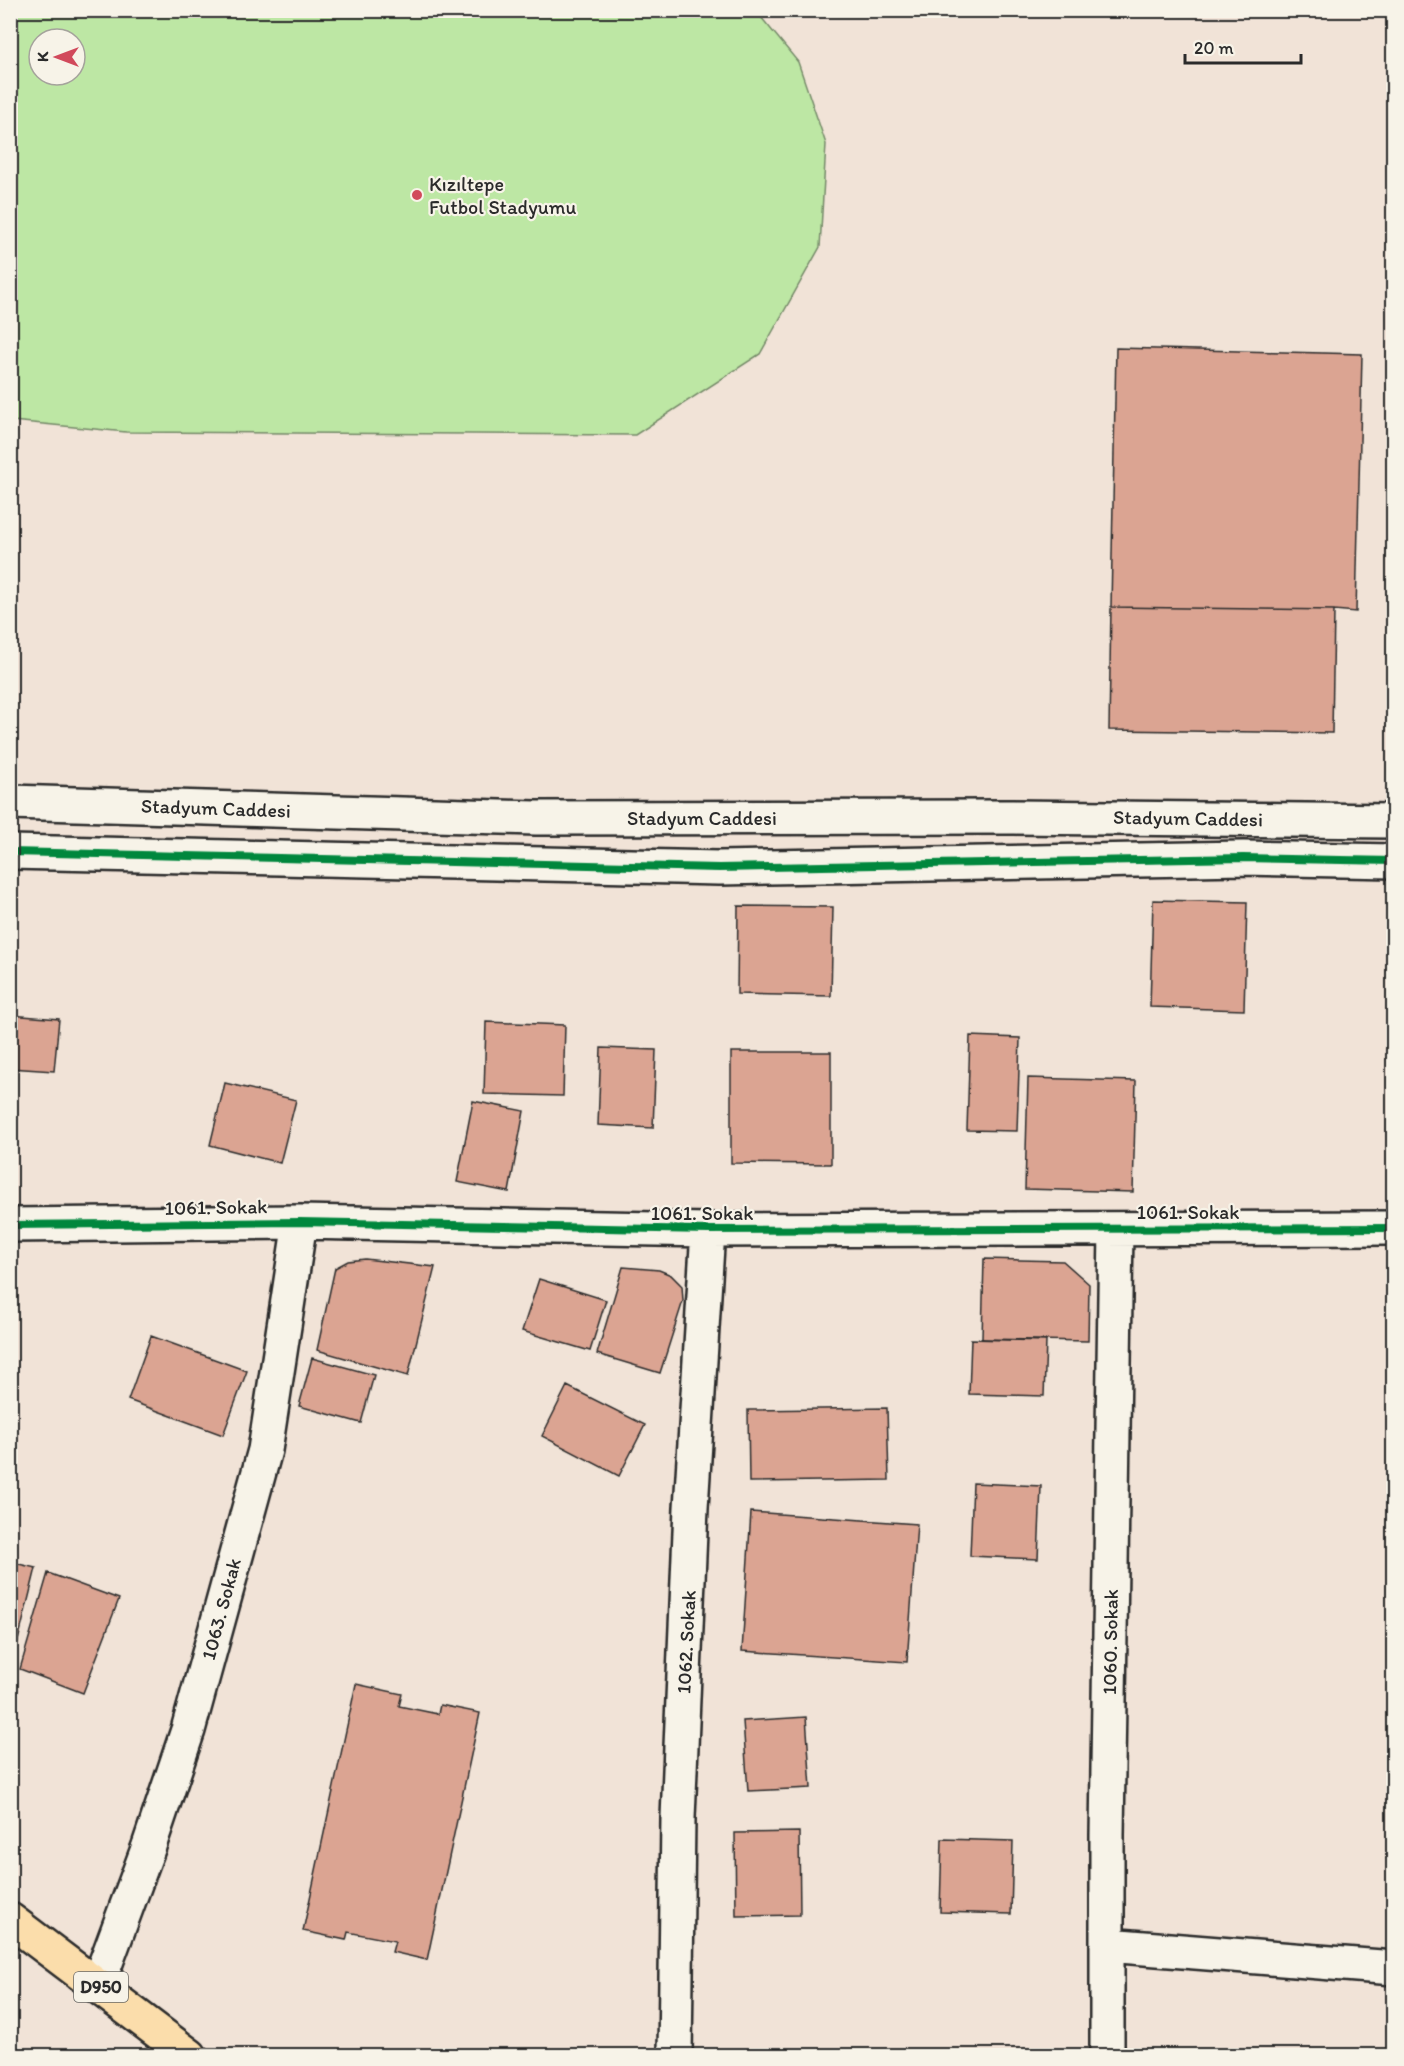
<svg xmlns="http://www.w3.org/2000/svg" width="1404" height="2066" font-family="Itim,sans-serif">
<rect width="100%" height="100%" fill="#f1e3d7"/>
<filter id="ink" filterUnits="userSpaceOnUse"><feTurbulence type="fractalNoise" baseFrequency=".0167" numOctaves="2"/><feDisplacementMap in="SourceGraphic" scale="12" xChannelSelector="R" yChannelSelector="G"/><feConvolveMatrix kernelMatrix="1 2 1 2 8 2 1 2 1" color-interpolation-filters="sRGB"/></filter>
<g filter="url(#ink)">
<path fill="#bde7a4" stroke="#748968" stroke-width="1.5" fill-rule="evenodd" d="M11 10 756 11 798 62 826 144 820 247 760 354 635 435 126 432 12 421 10 420ZM39 39H75V75H39Z"/>
<path fill="#dba492" stroke="#2b2b2b" stroke-width="1.5" d="M1116 348 1362 354 1356 612 1334 610 1111 607Z
M1111 607 1334 610 1332 733 1109 730Z
M1153 900 1247 902 1244 1010 1150 1007Z
M738 906 833 907 831 996 737 994Z
M10 1015 59 1019 54 1071 10 1068Z
M486 1022 565 1025 563 1096 484 1094Z
M970 1036 1020 1038 1017 1131 967 1130Z
M601 1048 656 1050 653 1128 598 1125Z
M731 1052H831V1164L731 1163Z
M1028 1078 1136 1081 1133 1192 1025 1189Z
M225 1083 296 1100 280 1163 210 1145Z
M473 1101 524 1111 509 1192 457 1182Z
M365 1259 435 1267 408 1376 317 1350 335 1268 348 1261Z
M984 1259 1063 1261 1089 1284 1088 1341 982 1339Z
M623 1267 659 1270 671 1275 682 1286 683 1301 660 1373 597 1354Z
M539 1279 606 1300 590 1351 522 1331Z
M151 1336 247 1371 223 1435 128 1400Z
M971 1339 1046 1341 1044 1396 969 1394Z
M312 1358 374 1375 361 1423 299 1406Z
M567 1386 645 1425 619 1476 542 1436Z
M887 1408 889 1480 749 1482 748 1410Z
M973 1483 1041 1486 1038 1559 970 1556Z
M751 1512 917 1524 907 1662 742 1651Z
M10 1562 36 1568 16 1649 10 1648Z
M48 1573 119 1599 83 1693 20 1669Z
M356 1684 402 1694 399 1706 438 1714 440 1705 480 1713 427 1960 392 1952 395 1941 348 1932 346 1940 303 1931Z
M806 1717 811 1788 748 1791 743 1721Z
M799 1832 800 1915 736 1916 735 1833Z
M942 1839 1013 1841 1011 1914 940 1912Z"/>
<g fill="none" stroke-linecap="round" stroke-linejoin="round">
<g stroke="#2b2b2b" stroke-width="38">
<path id="minor" d="M10 802 536 818 1013 817 1394 821
M10 852 719 868 1243 858 1394 861
M10 1225 300 1222 708 1230 1394 1228
M1107 1945 1394 1968
M98 1984 149 1846 188 1730 265 1450 300 1222
M675 2056 678 1818 691 1508 708 1230
M1107 2056V1835L1116 1229"/>
</g>
<g stroke="#2b2b2b" stroke-width="38">
<path id="highway" d="M10 1920 190 2056"/>
</g>
<use href="#minor" stroke="#f7f3e8" stroke-width="33"/>
<use href="#highway" stroke="#fbddab" stroke-width="33"/>
<g stroke="#f7f3e8" stroke-width="11">
<path id="cycleway" d="M10 852 719 868 1243 858 1394 861
M10 1225 300 1222 708 1230 1394 1228"/>
</g>
<use href="#cycleway" stroke="#00873e" stroke-width="8"/>
</g>
</g>
<circle fill="#d1495b" stroke="#f7f3e8" stroke-width="2" cx="417" cy="195" r="6"/>
<g text-anchor="middle" dominant-baseline="central" stroke-width="4.5" stroke-linejoin="round" paint-order="stroke">
<rect fill="#f7f3e8" stroke="#686764" stroke-width="1.5" x="74" y="1972" width="54" height="30" rx="4.5"/>
<g font-size="18" font-weight="bold" fill="#2b2b2b">
<text x="101" y="1987">D950</text>
</g>
<g font-size="20" fill="#2b2b2b" stroke="#f7f3e8" text-anchor="start">
<text x="429" y="184">Kızıltepe<tspan x="429" dy="23">Futbol Stadyumu</tspan></text>
</g>
<g font-size="20" fill="#2b2b2b" stroke="#f7f3e8">
<text transform="translate(216 808) rotate(2)">Stadyum Caddesi</text>
<text x="702" y="818">Stadyum Caddesi</text>
<text transform="translate(1188 818) rotate(1)">Stadyum Caddesi</text>
<text transform="translate(216 1207) rotate(-1)">1061. Sokak</text>
<text x="1188" y="1212">1061. Sokak</text>
<text x="702" y="1213">1061. Sokak</text>
<text transform="translate(221 1609) rotate(-75)">1063. Sokak</text>
<text transform="translate(686 1642) rotate(-87)">1062. Sokak</text>
<text transform="translate(1110 1642) rotate(-89)">1060. Sokak</text>
</g>
</g>
<rect width="1404" height="2066" fill="none" stroke="#f7f3e8" stroke-width="36"/>
<rect x="18" y="18" width="1368" height="2030" fill="none" stroke="#2b2b2b" stroke-width="2" filter="url(#ink)"/>
<g transform="translate(57 57) rotate(270)"><circle r="28" fill="#f7f3e8" stroke="#a5a39c" stroke-width="1.5"/>
<path d="M0-4.5L10 22L0 15L-10 22Z" fill="#d1495b"/>
<text y="-9" font-size="16" font-weight="bold" text-anchor="middle" fill="#2b2b2b">K</text>
</g>
<path d="M1185 54v9h116v-9" fill="none" stroke="#2b2b2b" stroke-width="3"/>
<text x="1194" y="54" font-size="18" fill="#2b2b2b" stroke="#f7f3e8" stroke-width="4.5" paint-order="stroke">20 m</text>
</svg>
